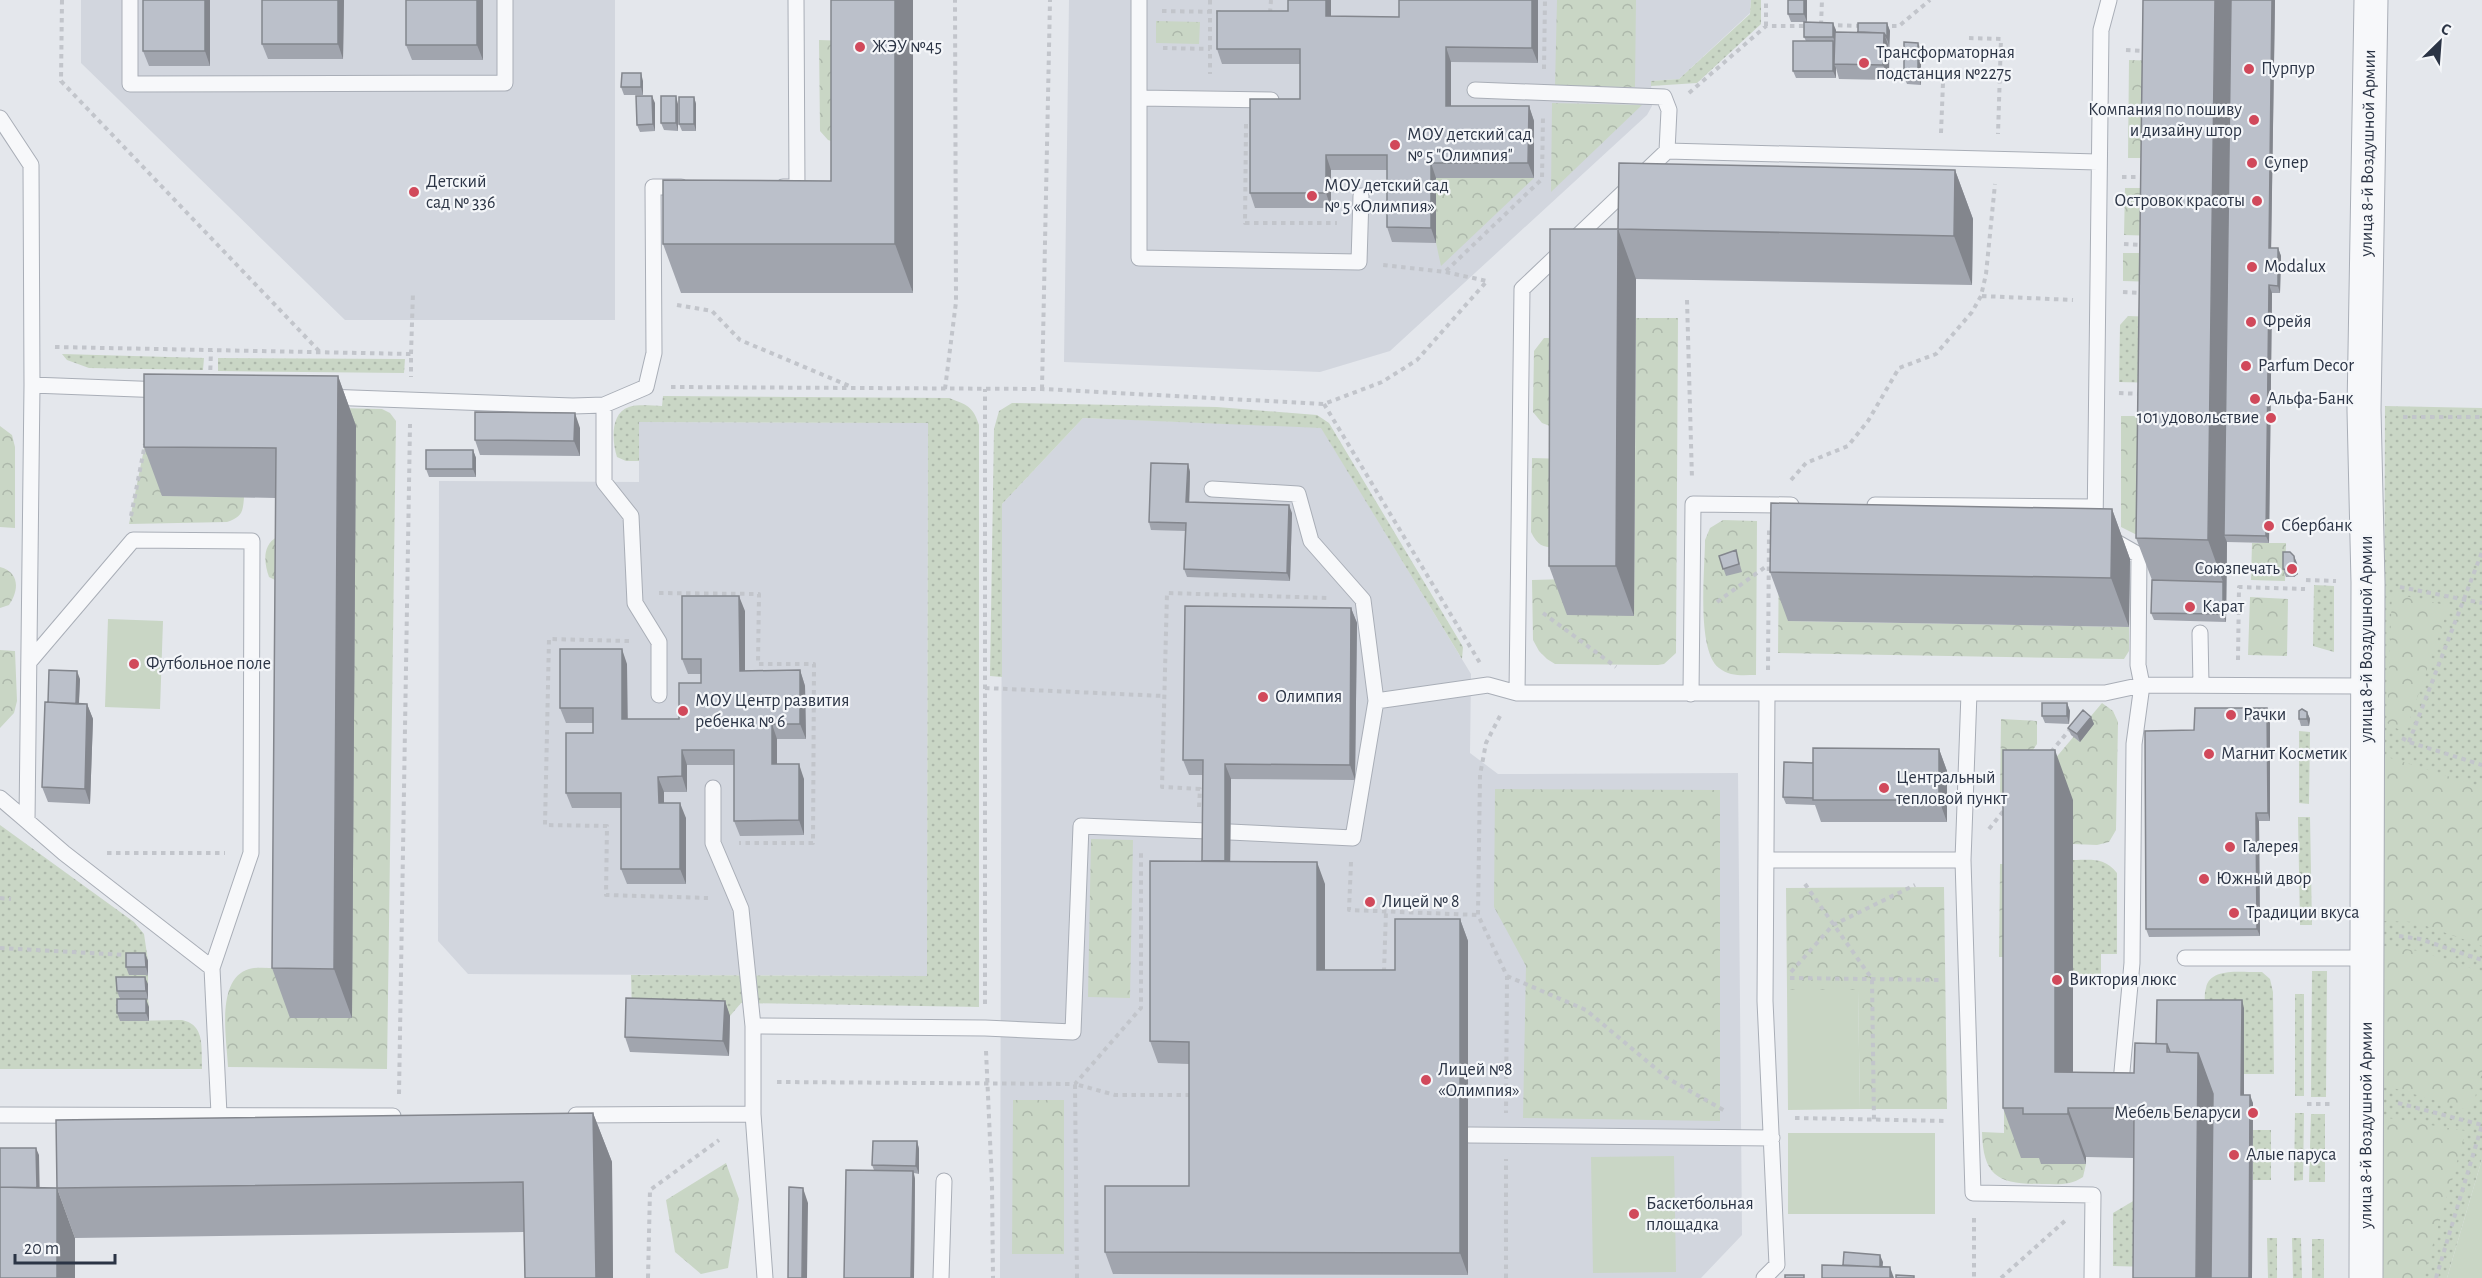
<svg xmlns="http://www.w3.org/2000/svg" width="2482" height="1278" font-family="'Alegreya Sans',sans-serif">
<defs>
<pattern id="green-dots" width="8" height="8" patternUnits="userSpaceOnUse" patternTransform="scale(1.5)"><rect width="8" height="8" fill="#c9d6c5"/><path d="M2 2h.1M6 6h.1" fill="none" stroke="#adb8ab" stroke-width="1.8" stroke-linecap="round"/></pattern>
<pattern id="forest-crowns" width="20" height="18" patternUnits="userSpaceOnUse" patternTransform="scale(1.5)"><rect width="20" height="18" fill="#c9d6c5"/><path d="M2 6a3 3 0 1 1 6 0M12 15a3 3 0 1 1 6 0" fill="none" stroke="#adb8ab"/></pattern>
</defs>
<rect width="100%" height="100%" fill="#e4e7ec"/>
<path fill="#d2d6de" d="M81 0H615V320H345L81 63Z
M1069 0H1751L1750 13 1679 79 1651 81 1652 106 1647 115 1390 351 1320 372 1064 362Z
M1083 418 1321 427 1471 674 1470 753 1498 774 1738 773 1742 1235 1701 1278H1000L1002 504Z
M639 422 928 423 927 976 468 974 438 941 439 481 639 482Z"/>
<path fill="url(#green-dots)" d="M1751 0H1761V24L1697 83 1651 86V81L1679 79 1750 14Z
M2128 316 2158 317 2157 383 2119 382 2120 325Z
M62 354 204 358 203 370 89 368 67 360Z
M218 358 405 359 404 373 218 371Z
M663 396 949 398C967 405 973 406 979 425V1007L741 1003 730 1016 632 1013 631 975 927 976 928 423 639 422V461H626L617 457C612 442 610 413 629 407 639 404 652 406 662 406Z
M1012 403 1217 407 1317 415 1329 423 1463 647 1462 659 1321 428 1083 418 1002 504V677L990 676 994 429 999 411Z
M2385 406 2482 408V1159L2447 1278H2382Z
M2314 585 2334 586V652L2313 646Z
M2299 731 2310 732 2309 804 2299 803Z
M2298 817H2310L2312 925H2300Z
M0 825 134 922 144 934 148 961H129V974L148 975V984H119V998L148 999 149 1007H120V1021L182 1020C206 1025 201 1049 202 1069H0Z
M2073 860C2092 860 2104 857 2117 873V954H2101V976H2073Z
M2312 971H2327L2326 1097H2311Z
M2262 972 2270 979 2273 992 2274 1074H2244V1008H2205C2205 1002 2204 994 2206 988 2210 966 2245 973 2262 972Z
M2295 994H2304V1096H2295Z
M2295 1113H2304L2303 1180 2294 1181Z
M2311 1114H2325V1182H2309Z
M2253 1130H2271V1180H2253Z
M2140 1197 2151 1267 2113 1266V1213Z
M2267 1238H2277V1278H2268Z
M2292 1238H2301L2302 1278H2293Z
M2312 1239H2324V1278H2312Z"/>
<path fill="url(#forest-crowns)" d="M1557 0H1636L1635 87 1555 86Z
M1156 21 1200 22 1199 44 1156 43Z
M819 40 849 41 834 142 828 140 820 131Z
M2129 60 2161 61 2160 158H2128Z
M1552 103 1642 105 1551 192Z
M1436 178H1534L1441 266 1436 243Z
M2125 188H2159V236L2124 235Z
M2123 253H2159L2158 282 2123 281Z
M1636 318H1678L1676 653 1664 664 1658 665 1555 664 1547 659 1539 651 1533 640 1532 580 1567 579 1634 615Z
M1544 338H1568L1550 426 1542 423 1533 412 1534 351Z
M293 407 382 409 390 413 396 421 387 1069 228 1067C227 1041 215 979 249 969 260 966 278 969 291 969L290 1018H352Z
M2121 416H2156L2155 535 2135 534 2121 527Z
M149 424 162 496 244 497C243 512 242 517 227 522L129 524Z
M0 426 12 435 15 447V528L0 527Z
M1532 458 1568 459 1567 547C1549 547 1540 551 1531 532Z
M1723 520 1757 521 1756 675C1743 675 1730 677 1719 668 1696 650 1705 570 1705 540L1710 528Z
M277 537V581L269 577C264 563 262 545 277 537Z
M2252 543H2286L2285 581 2251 580Z
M1779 552 1788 621 2129 627V651L2124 659 1778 653Z
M0 567C20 572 19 591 9 605L0 608Z
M2392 593 2449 606 2405 733 2387 723Z
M2250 597 2288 599 2287 656 2248 655Z
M0 650 15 651 17 701 14 713 0 728Z
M2102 703 2113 711 2118 722 2116 830 2109 842 2097 845 2073 844 2072 800 2021 799Z
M2001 719 2037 721V744L2000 798Z
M2384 756 2482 787V946L2415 922 2384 921Z
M1495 789 1720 790V1121L1523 1118 1526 966 1494 907Z
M1091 839 1133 840 1130 998 1088 997Z
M2000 864H2021V957H1999Z
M1944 887 1947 1109H1860L1858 990H1787L1786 888Z
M2384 946 2419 951 2482 972V1073L2471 1111 2383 1085Z
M2004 1095H2021L2042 1164H2086L2083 1177C2070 1186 2057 1184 2042 1184 2000 1184 1983 1178 1982 1132L2004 1133Z
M1013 1100H1064V1254H1012Z
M2382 1117 2466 1131 2423 1278H2382Z
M726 1163 739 1199 728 1268 701 1274 675 1252 666 1200Z"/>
<path fill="#c9d6c5" d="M108 619 163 621 160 709 105 707Z
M1787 990H1858L1860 1109 1788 1110Z
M1788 1133H1935V1214H1788Z
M1674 1156 1676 1272 1593 1273 1591 1157Z
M2482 1159V1278H2447Z"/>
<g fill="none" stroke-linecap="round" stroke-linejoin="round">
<g stroke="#a9aeb7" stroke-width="17">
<path id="service" d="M130 0V84L505 83V0
M1139 0V258L1359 262 1361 196
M2109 0 2101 30 2095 530 2139 555 2138 665 2142 685 2134 744 2132 963 2120 1093
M1475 90 1664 97 1669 110 1667 151 1522 289 1517 693
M1139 98 1271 100
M0 118 31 165 32 385
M1667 151 2098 162
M783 187H797L796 0
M326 397 573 406 604 405 646 387 654 353 653 187H681
M604 405V482L631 516 635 603 659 642V695
M1212 489 1298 494 1311 541 1363 600 1376 701
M1875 505 2094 507
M2200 633 2201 685
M30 661 133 540 252 541 251 853 212 968
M1691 694 1693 504 1791 505
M713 788V843L741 909 753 1026
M0 798 27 821 32 385 164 390
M27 821 64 853 212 968 219 1114
M1230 832 1353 838 1376 701 1488 685 1517 693H2105L2142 685 2368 686
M1766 860H1963L1969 693
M1963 860 1973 1193 2093 1195 2092 1278
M2185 958H2367
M753 1114V1026L985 1028 1073 1032 1081 826 1208 831
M0 1115 393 1116
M576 1115 753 1114 765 1278
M1469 1135 1772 1138
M941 1278 944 1181
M1764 1278 1777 1265 1765 1001 1767 694"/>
</g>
<g stroke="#a9aeb7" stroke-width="35">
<g id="tertiary">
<path id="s1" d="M2366 1278 2368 582 2364 410 2371 0"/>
</g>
</g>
<path stroke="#c2c5cb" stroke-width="4" stroke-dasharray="4.5 4.5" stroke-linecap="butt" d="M62 0 61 81 320 352
M1210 0V74
M1162 11 1221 12
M1270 13 1271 0
M1821 25 1822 0
M1829 25 1861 26
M1766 26V0
M1883 26H1899L1930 0
M1969 38 2001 39 1998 134
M1163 48 1210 49
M2126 50 2146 51
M1544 69 1545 0
M1689 93 1766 26H1807
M1246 124 1245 223H1337
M1941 133 1943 83
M2122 177H2145
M2124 244 2143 245
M1446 271 1542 179 1543 116
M2123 292 2142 293
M1982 296 2073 300
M1687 300 1692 479
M677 305 712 311 740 340 852 387
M55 347 411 354V377
M411 354 413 292
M210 379 211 351
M671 387 1042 389 1324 404 1382 382 1417 360 1487 281 1445 272 1383 265
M945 389 956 302 955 0
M1042 389 1050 0
M2119 393 2142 394
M1324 404 1480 663
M2403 417H2482
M1791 480 1806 463 1848 446 1868 421 1899 368 1936 354 1972 312 1981 296 1986 274 1995 184
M131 516 145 444
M2306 580 2336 581
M2400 587 2482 603
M659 593 759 594 758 664H814L813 843H739
M1717 602 1768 565
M1543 613 1616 667
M629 641 549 639 545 825 607 826 606 895 708 898
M2238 660 2239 587 2305 589
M1768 670 1769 530
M985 688 1164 696
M1500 716 1486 743 1480 775 1478 915 1507 976 1506 1113
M2402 738 2409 742 2482 765
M2409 742 2482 552
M2051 752 2071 728
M1199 807 1200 789 1162 787 1167 593 1329 598
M1989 829 2005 809
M107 853H225
M1351 862 1349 910 1478 915
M1805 884 1872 979 1874 1120
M0 898 11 899
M2399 936 2420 939 2482 960
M0 948 128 955
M1384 972 1386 911
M1791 972 1833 925 1915 885
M1507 976 1586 1010 1667 1078 1727 1112
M1790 978 1942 980
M985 1004V389
M986 1051 992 1184 993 1278
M777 1082 1075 1084 1141 1008V853
M399 1094 410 424
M2398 1103 2482 1125
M2307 1104H2334
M1795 1118 1947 1121
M1974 1218V1278
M648 1278 650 1190 719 1140
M1077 1278 1075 1084 1115 1095H1194
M1506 1278V1159
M2001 1278 2066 1220
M2436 1278 2482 1125"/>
<use href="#service" stroke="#f7f8fa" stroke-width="15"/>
<use href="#tertiary" stroke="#f7f8fa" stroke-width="33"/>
</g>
<path fill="#a1a5ae" d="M210 0V66H149L143 51Z
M344 0 343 59H268L262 44Z
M483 0V60H412L406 45Z
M831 0 913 293H681L663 244 831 181Z
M1399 0H1538V63L1451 62V106H1529L1534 121V178H1436V243L1392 242 1387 227V170H1331V208H1255L1250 193 1300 99V64H1222L1217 49 1331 16 1399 17Z
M1807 0V22H1791L1788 14Z
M2143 0H2275L2271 248H2278L2281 256 2280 293H2272L2269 543 2227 542 2226 622 2154 620 2151 613 2152 580 2136 538Z
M1887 23 1890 31 1889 80 1839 79 1836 68V78H1796L1793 71 1806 41 1804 37 1836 30V32H1858Z
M1921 50V85L1907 84 1904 77Z
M643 81V95H624L621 87Z
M694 97 696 104V131H682L679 124Z
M655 103V131L640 132 637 125Z
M678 104V131L664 130 661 123Z
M1955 170 1973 219 1972 285 1636 279 1634 616 1567 615 1549 566 1618 229Z
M338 376 356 426 352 1018H290L272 968 276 498 162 496 144 447Z
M580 428V456L480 455 475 440Z
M473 450 476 458V477H429L426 469Z
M1188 464 1190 472 1189 502 1292 513 1290 581 1187 577 1184 569 1185 531 1151 530 1149 522Z
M2112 509 2130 559 2129 627 1788 621 1770 572Z
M1719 556 1738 558 1742 572 1726 576Z
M2297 563 2298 574 2294 577H2286L2283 569Z
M1351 608 1357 623 1355 780 1231 779 1230 861 1325 884V970H1395L1460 919 1468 941V1275L1113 1274 1105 1252 1189 1186V1064L1158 1063 1150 1041 1202 861 1203 775H1189L1183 760Z
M745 611V671L800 670 805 686 806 739H777V764L804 779V835L740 836 734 821V765H687V792H664V803L686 818V884H627L621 869V808H572L566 793 593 733V723H566L560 708 627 664V719H679L701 683V674H688L682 659Z
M80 679 79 704H87L93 719 90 804 48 802 42 787 48 702Z
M2067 703 2070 711 2069 724 2045 723 2042 716Z
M2267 708 2270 715V821H2259L2260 936 2149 937 2146 929Z
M2307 712 2310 719 2309 726H2301L2299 719Z
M2091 717 2094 724 2080 742 2071 735 2068 728Z
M1939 749 1947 771V822H1821L1815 805 1786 804 1783 797 1813 763Z
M2073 800V1072L2134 1073 2156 1044 2244 1008V1095L2253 1103 2252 1278H2133L2134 1158 2086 1157V1164H2041L2039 1158H2021L2003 1108Z
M145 953 148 961V975H129L126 967Z
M148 984V999H120L117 991Z
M725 1001 730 1016 729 1056 630 1052 625 1037Z
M149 1007V1021H120L117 1013Z
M593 1113 612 1162 613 1278H525L524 1232 75 1238 57 1188Z
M917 1141 919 1149V1174L914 1173 915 1179 914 1278H844L874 1170 872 1165Z"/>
<path fill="#83868d" d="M205 0H210V66L205 51Z
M338 0H344L343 59 338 44Z
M477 0H483V60L477 45Z
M895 0H913V293L895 244Z
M1326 0H1331V31L1326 16Z
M1532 0H1538V63L1532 48Z
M1804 0H1807V22L1804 14Z
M2215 0H2234L2224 535 2227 542 2226 622 2223 614V582L2208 540Z
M2272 0H2275L2271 256 2269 248Z
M1833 23 1836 30V45L1833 37Z
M1887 23 1890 31 1889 46 1887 38Z
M1884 33 1889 48V80L1883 65Z
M1833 41 1835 49 1834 64 1836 68V78L1833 71Z
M1918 43 1921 50V85L1918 77Z
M1446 47 1451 62V121L1446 106Z
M641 73 643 81V95L641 87Z
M652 96 655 103V131L653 124Z
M676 96 678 104V131L676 123Z
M694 97 696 104V131L694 124Z
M1529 106 1534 121V178L1528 163Z
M1326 155 1331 170V208L1326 193Z
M1431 163 1436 178V243L1431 228Z
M1955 170 1973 219 1972 285 1954 236Z
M1618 229 1636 279 1634 616 1616 566Z
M2278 248 2281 256 2280 293 2278 286Z
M2269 285 2272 293 2269 543 2266 536Z
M338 376 356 426 352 1018 334 969Z
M575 413 580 428V456L574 441Z
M473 450 476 458V477L473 469Z
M1188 464 1190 472 1189 509 1186 502Z
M1289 505 1292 513 1290 581 1287 573Z
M2112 509 2130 559 2129 627 2111 578Z
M2294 556 2297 563 2298 574 2294 577 2291 570Z
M739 596 745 611V686L740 671Z
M1351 608 1357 623 1355 780 1350 765Z
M622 649 627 664 628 734 622 719Z
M800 670 805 686 806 739 800 724Z
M77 671 80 679 78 719 76 711Z
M2067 703 2070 711 2069 724 2067 716Z
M87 704 93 719 90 804 85 789Z
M2267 708 2270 715V821L2268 813Z
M2307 712 2310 719 2309 726 2307 719Z
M2091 717 2094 724 2080 742 2077 734Z
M772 724 777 739V779L772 764Z
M1939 749 1947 771V822L1939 800Z
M682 750 687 765V792L682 776Z
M2055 750 2073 800V1108H2068L2086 1157V1164L2068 1114 2055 1072Z
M799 764 804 779V835L799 820Z
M1225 764 1231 779 1230 884 1225 869Z
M658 777 664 792V818L659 803Z
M680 803 686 818V884L680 869Z
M2256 813 2259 821 2260 936 2257 929Z
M1317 862 1325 884V992L1317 970Z
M1460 919 1468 941V1275L1460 1253Z
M145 953 148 961V975L146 967Z
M145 977 148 984V999L146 991Z
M146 999 149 1007V1021L146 1013Z
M2242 1000 2244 1008V1103L2241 1095Z
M725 1001 730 1016 729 1056 723 1041Z
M2198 1053 2216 1102 2214 1278H2196Z
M2250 1095 2253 1103 2252 1278H2249Z
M593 1113 612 1162 613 1278H596Z
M917 1141 919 1149V1174L916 1166Z
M36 1148 39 1155 40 1206 37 1198Z
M913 1171 915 1179 914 1278H911Z
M57 1188 75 1238V1278H57Z
M803 1188 808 1203 807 1278H802Z
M1880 1255 1883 1262 1882 1276 1880 1268Z
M1890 1267 1894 1278H1890Z"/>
<path fill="#bbc0ca" stroke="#83868d" stroke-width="1.5" d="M143 0H205V51H143Z
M262 0H338V44H262Z
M406 0H477V45H406Z
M831 0H895V244H663V180L831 181Z
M1288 0H1326V16L1399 17V0H1532V48L1446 47V106H1529L1528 163H1431V228L1387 227V155H1326V193H1250V99H1300V49H1217V11H1288Z
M1788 0H1804V14H1788Z
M2143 0H2215L2208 540 2136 538Z
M2231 0H2272L2269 248H2278V286L2269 285 2266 536 2224 535Z
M1804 22 1833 23V37H1804Z
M1858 23H1887V38L1884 33 1858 32Z
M1835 32 1884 33 1883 65 1834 64Z
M1793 41H1833V71H1793Z
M1904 42 1918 43V77H1904Z
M622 73H641V87H621Z
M636 96H652L653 124 637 125Z
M661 96H676V123H661Z
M679 97H694V124H679Z
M1619 163 1955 170 1954 236 1618 229Z
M1550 229H1618L1616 566H1549Z
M144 374 338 376 334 969 272 968 276 448 144 447Z
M475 412 575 413 574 441 475 440Z
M426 450H473V469H426Z
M1151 463 1188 464 1186 502 1289 505 1287 573 1184 569 1186 523 1149 522Z
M1771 503 2112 509 2111 578 1770 572Z
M1736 550 1739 564 1723 569 1719 556Z
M2283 552H2290L2294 556 2295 566 2291 570 2283 569Z
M2152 580 2223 582V614L2151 613Z
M682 596H739L740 671 800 670V724H772V764H799V820L734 821V750H682V776L658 777 659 803H680V869H621V793H566V733H593V708H560V649H622V719H679V683H701V659H682Z
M1185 606 1351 608 1350 765 1225 764V861H1202L1203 760H1183Z
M49 670 77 671 76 704 48 702Z
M45 702 87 704 85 789 42 787Z
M2042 703H2067V716H2042Z
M2195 708H2267L2268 813H2256L2257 929H2146L2145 731 2194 730Z
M2302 709 2307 712V719H2299V711Z
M2083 710 2091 717 2077 734 2068 728Z
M1813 748 1939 749V800H1813Z
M2003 750H2055V1072L2134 1073 2135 1043 2167 1044V1052L2198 1053 2196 1278H2133L2134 1108H2068V1114H2023V1108H2003Z
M1784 762 1813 763V798L1783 797Z
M1150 861 1317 862V970H1395V919H1460V1253L1105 1252V1186H1189V1042L1150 1041Z
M126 953H145L146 967H126Z
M116 977H145L146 991H117Z
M626 998 725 1001 723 1041 625 1037Z
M117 999H146V1013H117Z
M2157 1000H2242L2241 1095H2250L2249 1278H2211L2213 1094 2198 1053 2170 1052 2167 1044H2156Z
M593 1113 596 1278H525L523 1182 57 1188 56 1120Z
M873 1141H917L916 1166 872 1165Z
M0 1148H36L37 1188 0 1187Z
M846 1170 913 1171 911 1278H844Z
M0 1187 57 1188V1278H0Z
M789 1187 803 1188 802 1278H788Z
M1844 1252 1880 1255V1267L1843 1265Z
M1822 1265 1890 1267V1278H1822Z
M1785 1275H1804V1278H1785Z
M1896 1275 1914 1276V1278H1896Z"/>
<g fill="#d1495b" stroke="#f4f6f9" stroke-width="2">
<circle cx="860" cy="47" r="6"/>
<circle cx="1864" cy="63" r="6"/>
<circle cx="2249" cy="69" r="6"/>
<circle cx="2254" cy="120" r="6"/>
<circle cx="1395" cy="145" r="6"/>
<circle cx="2252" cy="163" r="6"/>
<circle cx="414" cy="192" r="6"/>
<circle cx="1312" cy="196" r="6"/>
<circle cx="2257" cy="201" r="6"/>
<circle cx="2252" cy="267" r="6"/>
<circle cx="2251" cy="322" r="6"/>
<circle cx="2246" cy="366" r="6"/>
<circle cx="2255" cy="399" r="6"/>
<circle cx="2271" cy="418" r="6"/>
<circle cx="2269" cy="526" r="6"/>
<circle cx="2292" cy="569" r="6"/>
<circle cx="2190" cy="607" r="6"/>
<circle cx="134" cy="664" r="6"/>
<circle cx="1263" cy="697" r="6"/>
<circle cx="683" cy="711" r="6"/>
<circle cx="2231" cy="715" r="6"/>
<circle cx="2209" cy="754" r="6"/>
<circle cx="1884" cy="788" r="6"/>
<circle cx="2230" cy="847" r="6"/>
<circle cx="2204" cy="879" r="6"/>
<circle cx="1370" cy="902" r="6"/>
<circle cx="2234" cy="913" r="6"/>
<circle cx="2057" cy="980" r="6"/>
<circle cx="1426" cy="1080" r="6"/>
<circle cx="2253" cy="1113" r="6"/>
<circle cx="2234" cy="1155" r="6"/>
<circle cx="1634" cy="1214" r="6"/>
</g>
<g text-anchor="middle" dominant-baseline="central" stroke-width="4.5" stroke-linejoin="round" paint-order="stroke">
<g font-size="18" fill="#2b3445" stroke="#f4f6f9" text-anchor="start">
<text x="872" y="47">ЖЭУ №45</text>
<text x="1876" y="53">Трансформаторная<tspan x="1876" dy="21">подстанция №2275</tspan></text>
<text x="2261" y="69">Пурпур</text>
<text x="2242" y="110" text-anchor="end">Компания по пошиву<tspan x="2242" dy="21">и дизайну штор</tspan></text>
<text x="1407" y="135">МОУ детский сад<tspan x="1407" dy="21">№ 5 "Олимпия"</tspan></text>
<text x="2264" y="163">Супер</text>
<text x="426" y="182">Детский<tspan x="426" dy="21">сад № 336</tspan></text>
<text x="1324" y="186">МОУ детский сад<tspan x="1324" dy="21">№ 5 «Олимпия»</tspan></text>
<text x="2245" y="201" text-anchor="end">Островок красоты</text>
<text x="2264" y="267">Modalux</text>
<text x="2263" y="322">Фрейя</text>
<text x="2258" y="366">Parfum Decor</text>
<text x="2267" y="399">Альфа-Банк</text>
<text x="2259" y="418" text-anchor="end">101 удовольствие</text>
<text x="2281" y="526">Сбербанк</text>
<text x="2280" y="569" text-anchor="end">Союзпечать</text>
<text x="2202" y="607">Карат</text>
<text x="146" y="664">Футбольное поле</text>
<text x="1275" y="697">Олимпия</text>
<text x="695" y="701">МОУ Центр развития<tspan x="695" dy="21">ребенка № 6</tspan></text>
<text x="2243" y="715">Рачки</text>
<text x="2221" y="754">Магнит Косметик</text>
<text x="1896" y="778">Центральный<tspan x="1896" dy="21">тепловой пункт</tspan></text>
<text x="2242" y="847">Галерея</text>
<text x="2216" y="879">Южный двор</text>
<text x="1382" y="902">Лицей № 8</text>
<text x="2246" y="913">Традиции вкуса</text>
<text x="2069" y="980">Виктория люкс</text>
<text x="1438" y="1070">Лицей №8<tspan x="1438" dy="21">«Олимпия»</tspan></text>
<text x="2241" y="1113" text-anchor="end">Мебель Беларуси</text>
<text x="2246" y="1155">Алые паруса</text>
<text x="1646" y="1204">Баскетбольная<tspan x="1646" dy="21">площадка</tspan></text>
</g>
<g font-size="18" fill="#2b3445" stroke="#f4f6f9">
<text stroke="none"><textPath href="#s1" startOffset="1125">улица 8-й Воздушной Армии</textPath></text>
<text transform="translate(2367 639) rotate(-90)">улица 8-й Воздушной Армии</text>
<text stroke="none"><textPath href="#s1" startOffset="153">улица 8-й Воздушной Армии</textPath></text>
</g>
</g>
<g transform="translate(2440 42) rotate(25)" stroke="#f4f6f9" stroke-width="4.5" paint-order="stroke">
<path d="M0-4.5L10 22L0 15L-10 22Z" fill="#2b3445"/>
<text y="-9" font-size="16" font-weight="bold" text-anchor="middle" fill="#2b3445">С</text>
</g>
<path d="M15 1254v9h100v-9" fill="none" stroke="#2b3445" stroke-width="3"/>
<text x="24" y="1254" font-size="18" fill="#2b3445" stroke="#f4f6f9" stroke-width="4.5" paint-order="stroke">20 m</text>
</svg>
